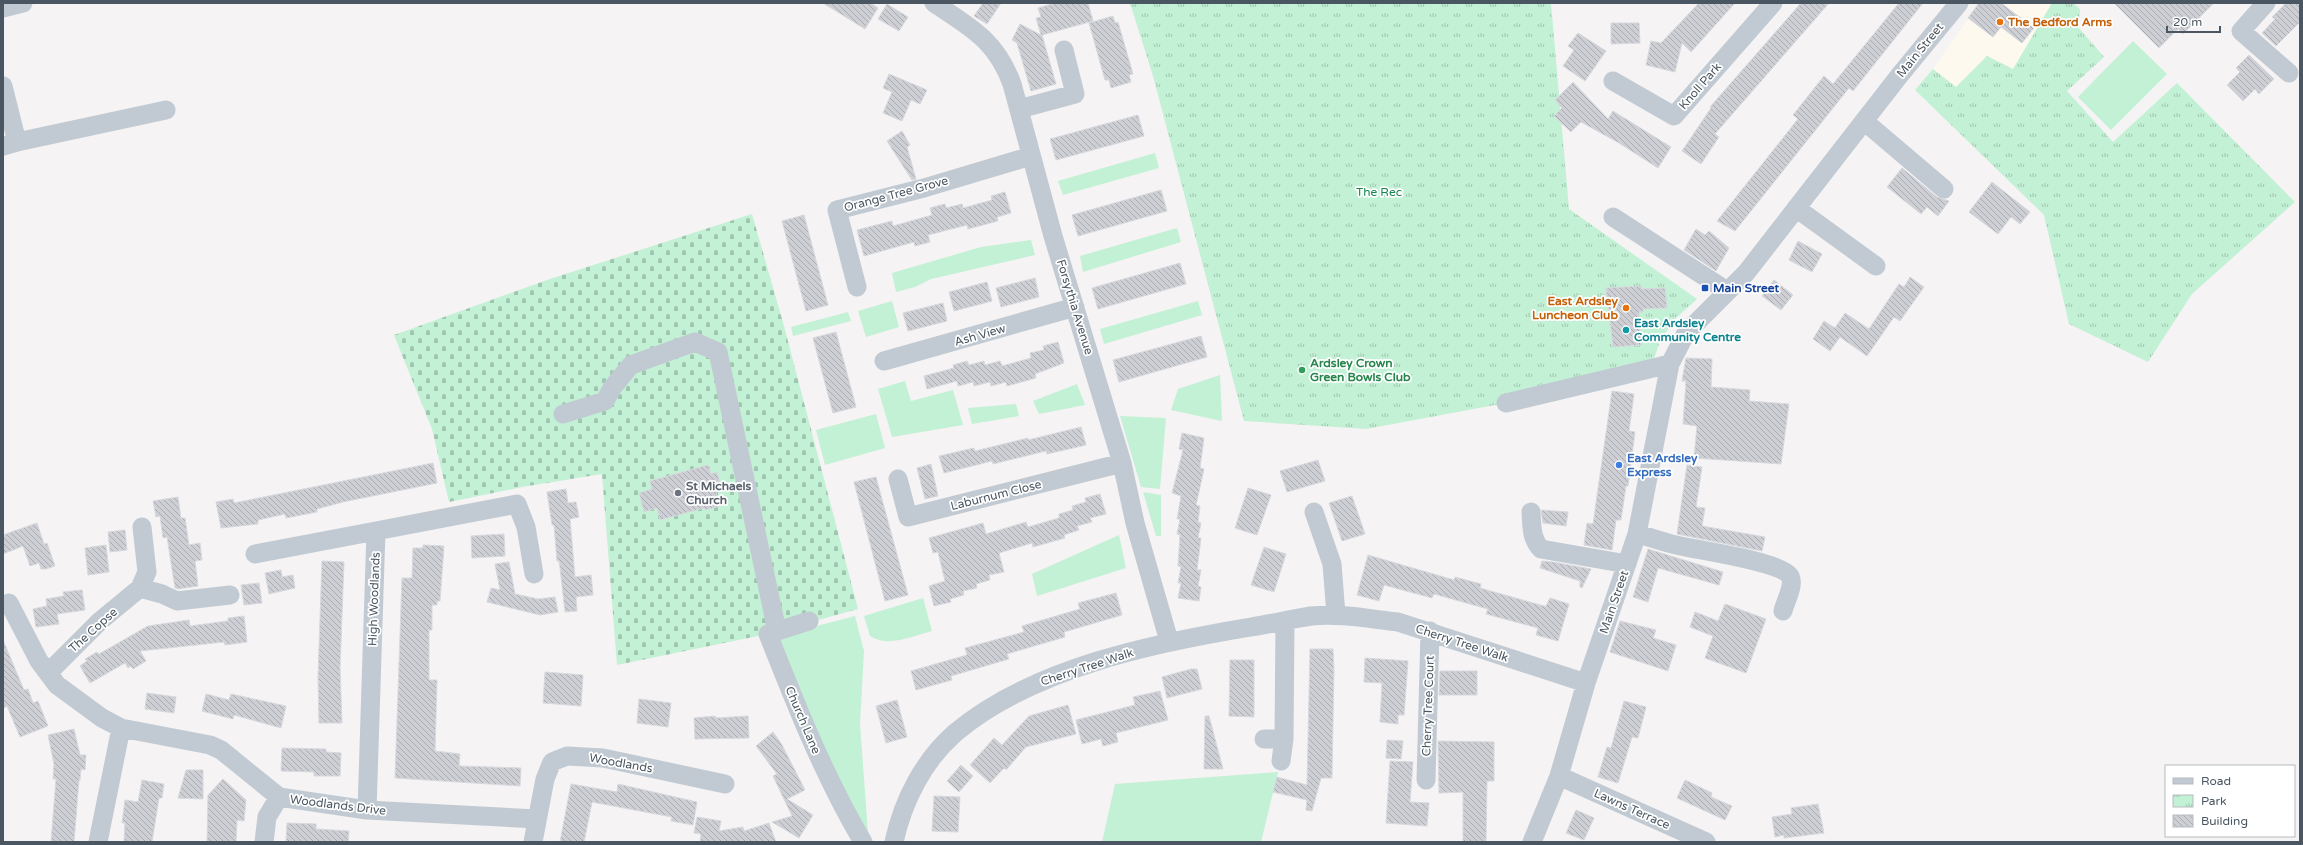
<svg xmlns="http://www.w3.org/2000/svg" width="2303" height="845" font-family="'Varela Round',sans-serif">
<defs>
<pattern id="cemetery-stones" width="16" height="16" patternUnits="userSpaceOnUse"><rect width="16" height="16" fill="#c3f1d5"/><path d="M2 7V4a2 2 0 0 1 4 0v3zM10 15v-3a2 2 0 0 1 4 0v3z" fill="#a0c6b0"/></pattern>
<pattern id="park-tufts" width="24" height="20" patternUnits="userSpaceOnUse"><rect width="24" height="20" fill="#c3f1d5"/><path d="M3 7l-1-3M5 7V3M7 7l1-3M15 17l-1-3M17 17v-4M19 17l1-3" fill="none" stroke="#a0c6b0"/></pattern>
<pattern id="building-back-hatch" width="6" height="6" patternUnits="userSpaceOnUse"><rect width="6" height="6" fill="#cdcfd5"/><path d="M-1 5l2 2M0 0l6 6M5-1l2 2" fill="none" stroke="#a8abb0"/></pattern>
</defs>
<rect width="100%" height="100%" fill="#f5f3f3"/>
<path fill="#fdf9ef" d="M1979 3H2052L2013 69 1987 56 1956 87 1933 69Z"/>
<path fill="#c3f1d5" d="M2133 41 2167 74 2111 130 2078 97Z
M1155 153 1159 168 1063 195 1058 181Z
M1177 228 1181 242 1083 272 1080 256Z
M1031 240 1035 255 931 279 915 287 896 292 892 273 981 247Z
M892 301 899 327 866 337 858 311Z
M1198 301 1202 315 1104 344 1100 329Z
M848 312 851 321 793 336 791 327Z
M1220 375 1222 421 1171 410 1178 389Z
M905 381 911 401 953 390 963 425 892 437 878 389Z
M1077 384 1085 405 1039 414 1033 401Z
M1016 404 1019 416 972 424 968 408Z
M876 414 885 448 825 465 816 430Z
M1120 416 1166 418 1160 489 1141 487Z
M1143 492 1161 495V536H1156Z
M1119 535 1126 568 1037 596 1032 574Z
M923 598 932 631C912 636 889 648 870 636L864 616Z
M855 616 864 651 860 724 868 833 812 730 778 636Z
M1278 772 1261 842H1102L1115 784Z"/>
<path fill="url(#cemetery-stones)" d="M752 214 784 326 858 609 768 634 617 665 602 474 522 487 449 502 432 429 394 335 550 279Z"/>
<path fill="url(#park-tufts)" d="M1130 3H1551L1569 209 1697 299 1675 319 1660 341 1651 368 1506 403 1366 429 1244 421 1153 76Z
M2052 3H2073L2080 9 2079 28 2104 57 2067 91 2113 142 2177 83 2295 202 2192 294 2148 362 2069 324 2044 215 1915 90 1933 69 1956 87 1987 56 2013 69Z"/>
<path fill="url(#building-back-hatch)" stroke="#d7d9de" d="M823 3H870L878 8 865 29Z
M983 3H1001L987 24 974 16Z
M1056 3H1088L1093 21 1042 35 1056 84 1031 91 1017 43 1012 40 1020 24 1041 35 1036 18 1041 17 1038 8Z
M1699 3H1735L1691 52 1682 43 1675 72 1646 65 1651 41 1661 43Z
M1801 3H1829L1715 134 1719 137 1701 164 1682 151 1711 108 1710 107Z
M1899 3H1923L1853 91 1849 88 1735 231 1717 221 1798 119 1793 115 1824 76 1833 84Z
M1979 3H2001L2034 28 2022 43 2001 27 1993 37 1968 18Z
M2114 3H2214L2183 34 2178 29 2159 48Z
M2286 3H2300V22L2276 46 2262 33 2275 19 2272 17Z
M887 4 908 17 899 31 878 19Z
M1113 16 1115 23 1118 22 1133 74 1129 75 1131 82 1111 88 1109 80H1105L1089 23Z
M1611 23H1639L1640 43 1611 44Z
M1578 33 1606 51 1585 81 1563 66 1574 50 1568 46Z
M2249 55 2274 79 2259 94 2255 89 2243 101 2227 85 2240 72 2236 68Z
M889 74 927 90 920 104 911 100 902 121 883 113 892 92 883 88Z
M1573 82 1608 119 1613 111 1671 147 1658 168 1619 143 1581 122 1571 132 1554 116 1562 108 1555 100Z
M1138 115 1144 136 1056 160 1050 139Z
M902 131 910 145 907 147 916 179 912 180 887 141Z
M1902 168 1937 197 1949 201 1938 216 1927 207 1921 214 1887 187Z
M1992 182 2030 212 2020 224 2011 217 1998 234 1969 212Z
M1161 190 1167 211 1078 236 1072 215Z
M1005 192 1011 213 997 217 998 221 968 229 967 225 928 235 930 242 915 246 914 242 864 256 857 230 892 221 893 226 932 215 930 208 945 204 946 208 962 204 963 208 992 200 991 196Z
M804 215 828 305 806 311 782 221Z
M1696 229 1705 235 1709 231 1729 248 1716 271 1684 250Z
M1798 241 1822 254 1812 272 1789 260Z
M1180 263 1186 284 1098 309 1092 288Z
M1910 277 1924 287 1900 321 1894 317 1867 356 1840 337 1830 351 1813 339 1824 321 1835 328 1845 313 1869 329 1899 284 1904 287Z
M1035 278 1039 297 1001 307 996 288Z
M1774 280 1793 295 1781 310 1762 296Z
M987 282 992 301 954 311 949 292Z
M1641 286 1642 289 1665 288 1667 308 1643 309V312H1639L1641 345 1613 347 1606 288Z
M943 303 947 321 908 331 903 313Z
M836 332 856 407 833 413 813 338Z
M1201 336 1207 357 1119 382 1113 360Z
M1058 342 1064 363 1035 374 1036 378 1007 386 1006 382 991 386 990 382 974 386 973 382 958 386 957 381 927 389 924 376 954 368 953 365 967 361 969 365 984 361 985 365 1000 361 1002 366 1031 358 1030 353 1044 350 1043 346Z
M1686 358 1712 359 1711 387 1750 390 1749 401 1789 404 1781 464 1694 458 1697 426 1683 424 1686 381H1682Z
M1612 391 1634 394 1629 431 1635 432 1628 486H1626L1621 520H1616L1612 550 1584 545 1587 523 1593 524Z
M1081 427 1086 445 1047 454 1046 451 993 464 992 461 944 473 939 456 974 448 975 451 1028 438V440Z
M1182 433 1204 438 1200 468 1204 469 1196 505 1200 506 1198 522 1201 523 1198 538H1201L1197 570H1201L1198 586 1201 587 1199 601 1178 598 1181 583H1178L1181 567 1178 566 1180 535 1177 534 1180 519H1177L1181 496 1172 493 1183 450 1179 449Z
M1318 460 1325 481 1287 492 1280 471Z
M433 463 437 483 343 502 317 509V512L286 518 285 514 258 520V524L221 528 216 502 233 499 234 503Z
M931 464 938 496 925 499 917 468Z
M708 465 711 474 717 472 722 490 716 492 720 506 705 510 704 508 660 520 657 508 644 512 639 493 652 489 650 481Z
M1687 465 1702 467 1696 507 1705 508 1702 526 1765 537 1762 551 1677 534Z
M876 477 908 595 885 601 854 482Z
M1248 488 1271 495 1257 535 1235 528Z
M566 489 568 503 576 502 579 517 570 519 575 577 591 575 593 595 576 597 577 611 565 612 560 568 559 561H557L554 525H552L547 492Z
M1100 494 1106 514 1090 518 1092 522 1077 526 1079 530 1064 535 1065 538 1033 547 1032 543 999 553 1004 572 989 575 990 580 976 584 977 588 963 591 964 595 950 599 951 602 934 606 929 586 945 581 938 552 933 553 929 538 983 523 986 534 1026 522 1028 527 1059 518V514L1073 510 1072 506 1086 502 1085 498Z
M1352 496 1365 534 1342 541 1329 503Z
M178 497 181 518H185L189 545 200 543 202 560 195 561 198 586 178 589 175 588 167 537 163 538 160 516 156 517 153 501Z
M1541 510 1568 512 1566 526 1543 523Z
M37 523 44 544 47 543 55 566 46 569H41L39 563 30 566 23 546 3 554V535Z
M125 530 127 550 110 552 108 532Z
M504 534 505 556 472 558 471 536Z
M106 545 109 572 88 575 85 548Z
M423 545 444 546 440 601H437V605H432V630H429V680H437L435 751 460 754 459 766 521 768 520 786 395 778 402 578H412L413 548H423Z
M1264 547 1286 554 1274 592 1251 585Z
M1648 549 1723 572 1719 585 1658 568 1648 602 1633 597Z
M1368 555 1454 580 1455 577 1481 584 1480 588 1544 606H1546L1550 598 1569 604 1558 641 1536 635 1538 628 1486 614 1488 609 1434 594 1432 598 1384 585 1379 601 1357 595Z
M322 561 344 562 340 668 342 723H319L318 677Z
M1542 561 1553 562 1591 569 1582 588 1580 587V581L1540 568Z
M509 562 515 594 538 599 555 597 558 612 540 615 487 602 491 588 500 590 495 564Z
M281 570 282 577 293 575 295 588 269 594 265 573Z
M259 583 262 603 244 605 241 585Z
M82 590 85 610 57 614 59 624 36 627 33 609 47 606 46 599 64 596 63 592Z
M1116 593 1122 615 1064 632 1065 637 1007 654 1009 659 951 676 952 680 916 690 911 671 967 655 965 648 1024 632 1022 626 1080 609 1078 603Z
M1725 604 1766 619 1746 673 1705 658 1713 636 1690 627 1695 612 1718 621Z
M244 616 247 642 225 645 224 642 140 651 146 661 133 669 131 666 128 668 125 663 90 683 80 666 87 661 85 659 97 652 99 654 148 626 189 620 190 626 228 621V618Z
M1620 621 1656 630 1653 638 1676 645 1668 671 1610 652Z
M3 640 24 690 28 689 33 703 38 701 48 726 20 737 7 706 3 708Z
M1310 649H1333L1334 670 1332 778H1321L1312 811 1306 810 1307 800 1273 792 1277 777 1307 785Z
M1365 658 1408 661 1404 715H1398V724L1380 722 1382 683 1364 682Z
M1230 660H1254V717L1229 716Z
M1191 669H1197L1202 689 1167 698 1162 677Z
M1440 671H1477V695H1439Z
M545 672 583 675 581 706 543 703Z
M1160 691 1168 720 1116 733 1118 742 1103 746 1101 739 1082 744 1076 720 1135 705 1133 697Z
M147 693 176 697 174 713 145 709Z
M206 694 229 700 231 694 286 706 281 728 234 715 233 719 202 711Z
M639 699 671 703 668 727 637 723Z
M897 700 907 737 886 743 876 706Z
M1624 701 1646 707 1638 738 1632 737 1618 783 1598 777 1607 747 1611 748Z
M1068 705 1076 734 1026 747 1006 770 1004 768 990 783 970 765 994 738 1002 745 1029 716Z
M715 716 716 718 748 716 749 738 695 739 694 718Z
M1205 716H1209L1223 769H1204Z
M74 729 80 755H86L85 770 81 769 80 780H79L74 842H51L56 779H53L54 764 48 735Z
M773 732 781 743 805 790 787 799 813 815 799 838 772 822 792 816 773 776 777 774 756 746Z
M1387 740 1403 741 1401 759 1386 758Z
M1438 741 1494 742V781H1487L1486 842H1463V792L1439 793Z
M282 748 326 749V752L341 753 340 776H314V772L281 771Z
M1390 761 1413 762 1410 802 1429 803 1427 826 1386 823Z
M961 765 973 776 959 792 947 781Z
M186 770H203V799L178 798Z
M223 779 246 800 244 821 237 820 236 842H207L208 795Z
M142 780 164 784 162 798H159L152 842H124L125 823H122L125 800 138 802Z
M1685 780 1712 793 1711 797 1732 806 1725 820 1677 798Z
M571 784 617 792 618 784 697 802 693 825 671 821 672 817 592 802 584 842H560Z
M934 796 960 797 958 832 932 831Z
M1818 804 1824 833 1784 838V835L1775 837 1772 817 1792 814 1791 808Z
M1576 810 1594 818 1584 840 1566 833Z
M697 817 721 821 719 831 743 827 744 831 769 823 776 842H700L701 834 694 833Z
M287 823 316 824V829L349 831 348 842H286Z"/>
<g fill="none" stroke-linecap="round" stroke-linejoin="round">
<path stroke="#c1cad2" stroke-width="19" d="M934 3C971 28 996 40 1012 84L1053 236 1122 463 1135 523 1169 641
M2266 3 2241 31 2289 73
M3 8 23 3
M1613 81 1674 116 1773 3
M3 86 17 142 3 146
M1019 109 1075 94 1064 50
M1864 121 1944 189
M17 142 166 110
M1796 208 1876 266
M1613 217 1727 291
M857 287 837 210 924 188 1031 156
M884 361 1075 307
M1506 403 1670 364
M563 414 605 401 612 388 631 365 695 342 718 352 777 631
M898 479 908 517 1122 463
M1314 512 1332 564 1336 615
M1531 512C1532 526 1531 539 1541 549L1627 564
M1637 534C1650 537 1663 542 1676 545 1696 550 1779 561 1790 576 1795 585 1785 602 1783 611
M255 554 376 531
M140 588 162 594 177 601 230 595
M9 603 39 661 57 685 102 718 121 728 210 745 221 750 279 797 367 810 537 819
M809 621 768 634C796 705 824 776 863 842
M48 673 100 621 140 588 147 572 142 527
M1264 739H1284
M1281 761 1284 739 1285 622
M1559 776 1706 842
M1426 780 1430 631
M367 810 376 531 517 504 526 527 534 574
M98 842 121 728
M264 842 267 817 279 797
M533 842 545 779 552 762 567 756 603 758 725 784
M894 842C903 801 923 761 955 733 1032 668 1154 643 1251 627 1271 624 1291 619 1311 616 1339 613 1370 619 1398 622L1586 683
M1532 842 1559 776 1586 683 1637 534 1670 364 1686 333 1746 273 1899 76 1959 3"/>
</g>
<g fill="#e8710a" stroke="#fff" stroke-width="1.5">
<circle cx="2000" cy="22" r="4"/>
<circle cx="1626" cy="308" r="4"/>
</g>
<rect fill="#1a4fb4" stroke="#fff" stroke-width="1.5" x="1701" y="284" width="8" height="8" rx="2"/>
<circle fill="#0f9aa8" stroke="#fff" stroke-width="1.5" cx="1626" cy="330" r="4"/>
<circle fill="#2e9e5b" stroke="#fff" stroke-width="1.5" cx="1302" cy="370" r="4"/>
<circle fill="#3f7fe0" stroke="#fff" stroke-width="1.5" cx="1619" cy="465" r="4"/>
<circle fill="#6b7280" stroke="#fff" stroke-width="1.5" cx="678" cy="493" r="4"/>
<g text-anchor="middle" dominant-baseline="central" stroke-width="3.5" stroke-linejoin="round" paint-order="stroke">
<g font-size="12" font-weight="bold" fill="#c56008" stroke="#fff" text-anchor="start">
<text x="2008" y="22">The Bedford Arms</text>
<text x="1618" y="301" text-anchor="end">East Ardsley<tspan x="1618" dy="14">Luncheon Club</tspan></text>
</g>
<g font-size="12" fill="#4a5661" stroke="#fff">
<text transform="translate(1920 50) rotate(-51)">Main Street</text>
<text transform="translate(1700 86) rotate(-49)">Knoll Park</text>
<text transform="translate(896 194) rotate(-15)">Orange Tree Grove</text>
<text transform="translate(1075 307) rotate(73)">Forsythia Avenue</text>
<text transform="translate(980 335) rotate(-16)">Ash View</text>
<text transform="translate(996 495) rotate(-14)">Laburnum Close</text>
<text transform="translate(374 599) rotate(-88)">High Woodlands</text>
<text transform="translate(1614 602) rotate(-71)">Main Street</text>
<text transform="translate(93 630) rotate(-42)">The Copse</text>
<text transform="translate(1462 643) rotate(18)">Cherry Tree Walk</text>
<text transform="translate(1087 667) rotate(-18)">Cherry Tree Walk</text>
<text transform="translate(1428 706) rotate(-88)">Cherry Tree Court</text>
<text transform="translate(803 720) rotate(67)">Church Lane</text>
<text transform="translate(621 763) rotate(10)">Woodlands</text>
<text transform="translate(338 805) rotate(7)">Woodlands Drive</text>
<text transform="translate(1632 809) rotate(24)">Lawns Terrace</text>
</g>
<g font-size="12" fill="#17864f" stroke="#fff">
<text x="1379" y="192">The Rec</text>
</g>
<g font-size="12" font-weight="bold" fill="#164399" stroke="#fff" text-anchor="start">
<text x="1713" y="288">Main Street</text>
</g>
<g font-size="12" font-weight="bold" fill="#0d838f" stroke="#fff" text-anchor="start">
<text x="1634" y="323">East Ardsley<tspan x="1634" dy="14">Community Centre</tspan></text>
</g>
<g font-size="12" font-weight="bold" fill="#27864d" stroke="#fff" text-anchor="start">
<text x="1310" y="363">Ardsley Crown<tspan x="1310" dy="14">Green Bowls Club</tspan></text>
</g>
<g font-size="12" font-weight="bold" fill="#366cbe" stroke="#fff" text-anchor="start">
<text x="1627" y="458">East Ardsley<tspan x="1627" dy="14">Express</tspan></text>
</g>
<g font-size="12" font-weight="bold" fill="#5b616d" stroke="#fff" text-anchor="start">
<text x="686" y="486">St Michaels<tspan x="686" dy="14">Church</tspan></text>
</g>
</g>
<rect width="2303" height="845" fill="none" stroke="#4a5661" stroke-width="8"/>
<rect x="2165" y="765" width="130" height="72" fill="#ffffff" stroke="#b7bbc0"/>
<rect x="2173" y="778" width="20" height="6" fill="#c1cad2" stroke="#b7bbc0"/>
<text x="2201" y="785" font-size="12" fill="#4a5661">Road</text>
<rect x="2173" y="795" width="20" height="12" fill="url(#park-tufts)" stroke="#b7bbc0"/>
<text x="2201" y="805" font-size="12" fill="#4a5661">Park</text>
<rect x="2173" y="815" width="20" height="12" fill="url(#building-back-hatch)" stroke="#b7bbc0"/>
<text x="2201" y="825" font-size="12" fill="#4a5661">Building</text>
<path d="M2167 26v6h53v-6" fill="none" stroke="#4a5661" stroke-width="2"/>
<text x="2173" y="26" font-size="12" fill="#4a5661" stroke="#ffffff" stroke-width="3" paint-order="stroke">20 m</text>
</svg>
